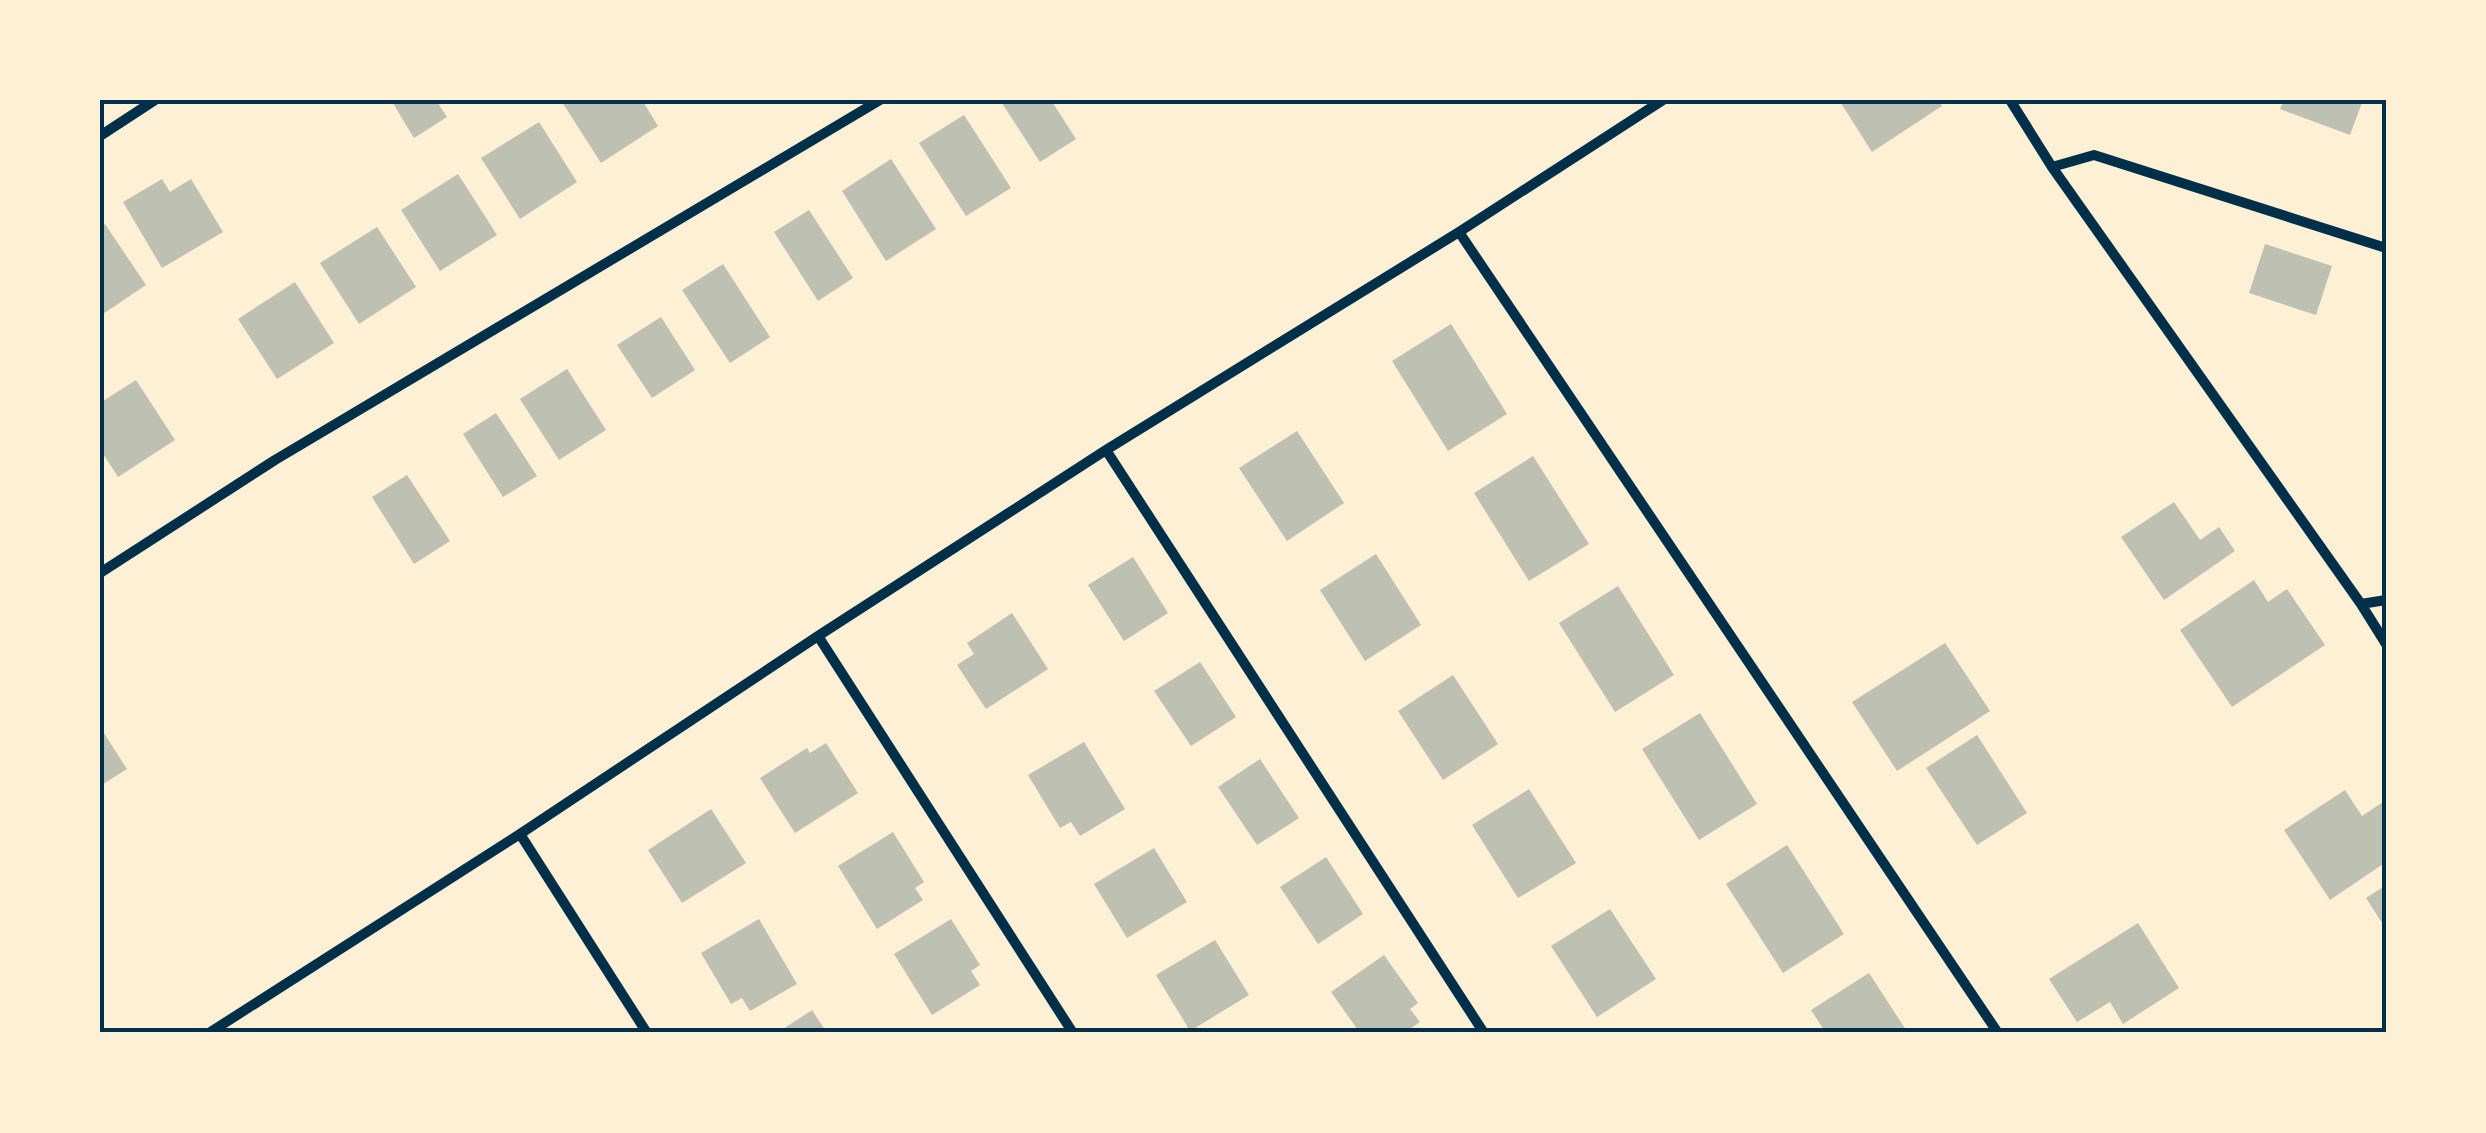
<svg xmlns="http://www.w3.org/2000/svg" width="2486" height="1133" font-family="'PT Sans',sans-serif">
<rect width="100%" height="100%" fill="#fdf0d5"/>
<path fill="#bec0b2" d="M391 100H436L447 117 414 138Z
M565 100H642L658 126 601 163 562 102Z
M1000 100H1051L1076 139 1040 162Z
M1839 100H1938L1942 106 1872 152Z
M2284 100H2363L2350 135 2280 109Z
M964 115 1011 188 966 216 919 143Z
M539 122 577 182 520 219 481 158Z
M891 159 936 229 886 261 842 191Z
M458 174 497 235 440 271 401 210Z
M162 179 170 192 191 179 223 232 162 268 123 202Z
M809 210 853 278 818 301 774 232Z
M105 224 146 285 100 316V227Z
M377 227 416 287 359 324 320 263Z
M2265 244 2332 266 2316 315 2249 293Z
M723 264 770 337 730 363 682 290Z
M295 282 334 343 277 379 238 319Z
M661 317 695 370 652 398 617 345Z
M1451 324 1507 414 1448 451 1392 361Z
M567 369 606 430 559 460 520 399Z
M136 380 175 440 118 477 100 449V403Z
M496 413 537 476 503 497 463 434Z
M1297 431 1344 503 1287 541 1239 468Z
M1533 456 1589 544 1529 581 1474 493Z
M407 475 450 541 414 564 372 497Z
M2174 502 2200 540 2219 527 2235 551 2164 600 2121 537Z
M1376 554 1421 625 1365 661 1320 590Z
M1133 557 1168 613 1124 641 1088 585Z
M2254 580 2268 602 2287 589 2325 645 2232 707 2180 630Z
M1618 586 1674 675 1615 712 1559 623Z
M1012 613 1048 669 986 709 957 665 974 654 967 643Z
M1945 643 1990 711 1897 771 1852 702Z
M1200 662 1236 717 1191 746 1154 691Z
M1453 675 1498 744 1443 780 1398 711Z
M1700 713 1757 804 1699 840 1642 749Z
M100 727 127 769 100 786Z
M1977 735 2027 813 1977 845 1926 768Z
M1084 742 1125 809 1080 836 1071 822 1060 828 1028 775Z
M826 743 858 793 795 833 760 778 807 748 810 753Z
M1260 759 1299 818 1257 845 1218 787Z
M1529 789 1576 863 1518 898 1472 825Z
M2345 790 2362 816 2386 800V862L2330 900 2284 830Z
M711 809 746 863 682 903 648 850Z
M893 832 924 882 915 888 923 900 877 929 838 866Z
M1787 845 1844 934 1783 973 1726 884Z
M1154 848 1187 902 1127 938 1094 884Z
M1326 857 1363 914 1318 944 1280 887Z
M2386 885V929L2366 898Z
M1610 909 1656 979 1597 1017 1551 946Z
M759 919 797 984 750 1011 742 998 731 1004 701 953Z
M951 919 980 965 971 971 980 985 932 1015 894 954Z
M2138 923 2179 988 2123 1024 2110 1002 2077 1022 2049 979Z
M1215 940 1249 995 1190 1031 1156 975Z
M1384 955 1418 1003 1410 1009 1420 1022 1404 1033H1360L1331 992Z
M1869 973 1908 1033H1826L1811 1010Z
M812 1010 827 1033H777Z"/>
<g fill="none" stroke-linecap="round" stroke-linejoin="round">
<path stroke="#003049" stroke-width="10" d="M2010 100 2052 167 2361 604 2386 644
M100 136 155 100
M2052 167 2094 155 2386 248
M1459 232 1998 1033
M1106 450 1484 1033
M100 573 275 460 880 100
M2361 604 2386 600
M818 636 1073 1033
M520 834 647 1033
M209 1033 520 834 818 636 1106 450 1459 232 1663 100"/>
</g>
<rect width="2486" height="1133" fill="none" stroke="#fdf0d5" stroke-width="205"/>
<rect x="102" y="102" width="2282" height="928" fill="none" stroke="#003049" stroke-width="4"/>
</svg>
